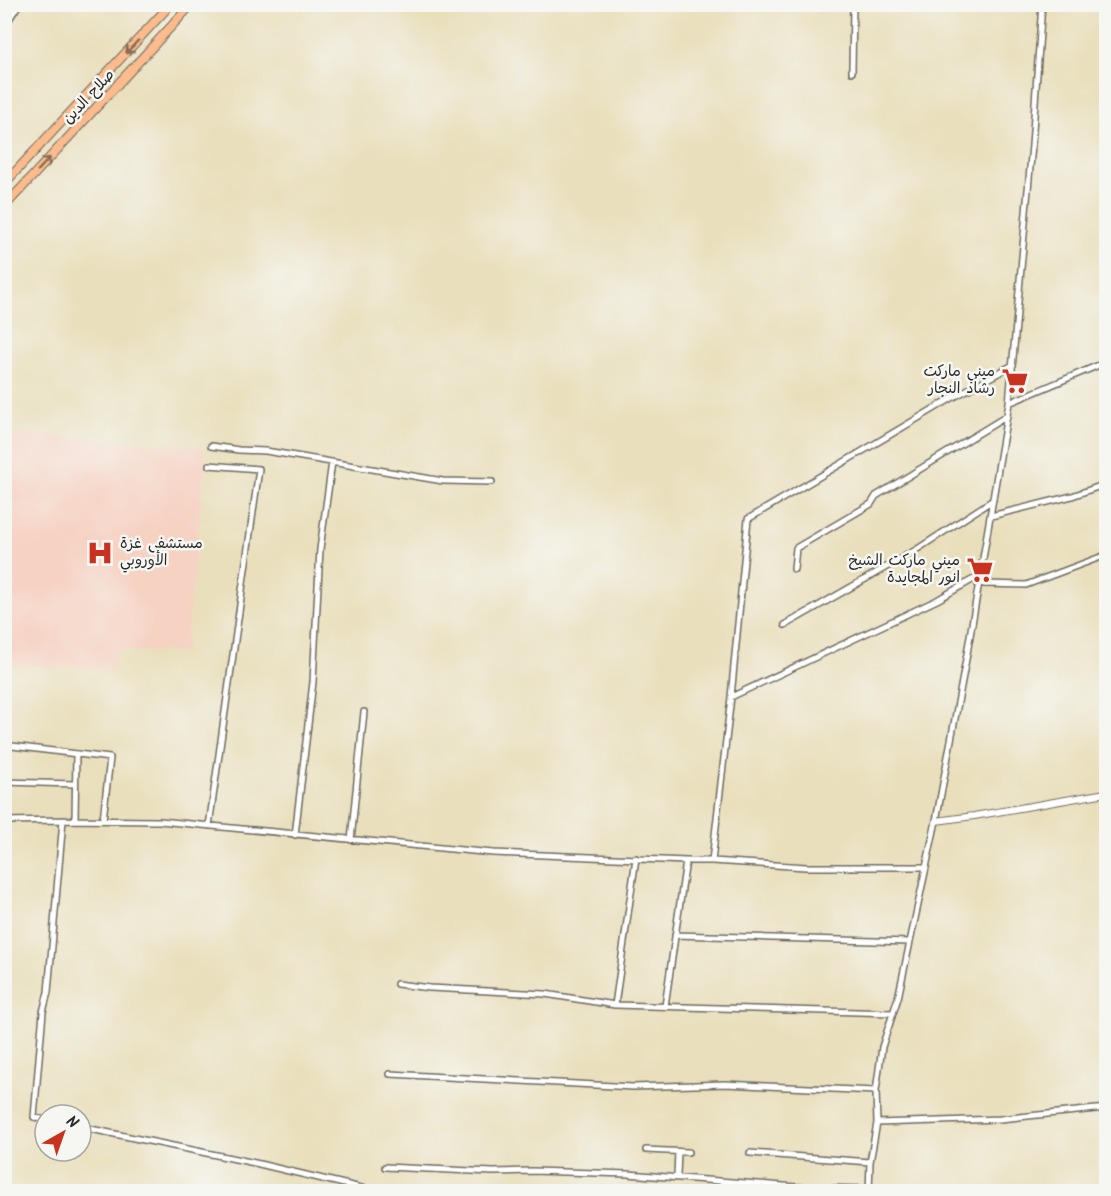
<svg xmlns="http://www.w3.org/2000/svg" width="1111" height="1196" font-family="Kalam,'Playpen Sans Arabic',sans-serif">
<rect width="100%" height="100%" fill="#f6f6f2"/>
<filter id="ink" filterUnits="userSpaceOnUse"><feTurbulence type="fractalNoise" baseFrequency=".0167" numOctaves="2"/><feDisplacementMap in="SourceGraphic" scale="12" xChannelSelector="R" yChannelSelector="G"/><feConvolveMatrix kernelMatrix="1 2 1 2 8 2 1 2 1" color-interpolation-filters="sRGB"/></filter>
<filter id="wash" filterUnits="userSpaceOnUse"><feTurbulence type="fractalNoise" baseFrequency=".008" numOctaves="4" result="noise"/><feDisplacementMap in="SourceGraphic" scale="24" xChannelSelector="R" yChannelSelector="G"/><feGaussianBlur stdDeviation="1.35" result="paint"/><feColorMatrix in="noise" values="0 0 0 0 0 0 0 0 0 0 0 0 0 0 0 0 0 1.4 0 .05"/><feComposite in="paint" operator="in"/></filter>
<g filter="url(#wash)">
<rect width="100%" height="100%" fill="#e9dfbc"/>
<path fill="#f6d2c3" d="M6 432 199 447 206 455 185 652 114 651V670L5 664Z"/>
</g>
<g filter="url(#ink)">
<g fill="none" stroke-linecap="round" stroke-linejoin="round">
<g stroke="#6e6a5e" stroke-width="8">
<path id="minor" d="M4 27 19 4
M852 72 853 4
M1009 403 1106 362
M211 446 239 450 266 451 443 481 492 482
M209 465 259 469 209 826
M991 516 1072 496 1106 484
M794 569 796 548 871 504 876 496 1007 416
M785 625 916 550 993 500
M731 697 937 600 979 576 983 584 1026 585 1106 555
M4 745 110 758 103 820
M4 782 74 784
M75 820 76 754
M4 821 63 820 160 821 493 853 686 861H712L806 867H925
M295 835 313 682 320 549 332 462
M351 840 364 712
M712 861 731 697 748 519 952 398 1013 365
M675 935 909 942
M397 984 430 988 545 994 615 1005 893 1013
M615 1005 636 858
M665 1006 686 861
M390 1074 633 1087 725 1084 876 1091
M45 1120 34 1117 43 1012 48 992 63 820
M877 1123 1000 1119 1106 1108
M81 1127 255 1163 378 1192
M646 1150 688 1152
M750 1153 870 1162
M385 1167 493 1172 533 1171 628 1174 809 1188 870 1189
M677 1176 678 1152
M869 1192 870 1162 877 1123 876 1091 882 1047 898 998 936 821 967 654 1009 403 1032 145 1042 4"/>
</g>
<g stroke="#6e6a5e" stroke-width="8">
<path id="tertiary" d="M936 821 974 816 1106 793"/>
</g>
<g stroke="#6e6a5e" stroke-width="10">
<path id="trunk" d="M4 184 171 4
M4 207 192 4"/>
</g>
<use href="#minor" stroke="#fff" stroke-width="5"/>
<use href="#tertiary" stroke="#fff" stroke-width="6"/>
<use href="#trunk" stroke="#fbbb8c" stroke-width="8"/>
</g>
<defs><path id="oneway-shaft" d="M-6 0H5M1.5-3L5.5 0L1.5 3" fill="none" stroke-width="1.6" stroke-linecap="round" stroke-linejoin="round" transform="scale(1.5)"/></defs>
<g stroke="#896c57">
<use href="#oneway-shaft" transform="translate(132 47) rotate(133)"/>
<use href="#oneway-shaft" transform="translate(44 164) rotate(-47)"/>
</g>
</g>
<defs>
<g id="supermarket-bare" transform="scale(2.07)"><path d="M-6-5.5h2.5l.6 2H6L4.5 2H-2.5L-4.4-4H-6ZM-1.5 3.2a1.3 1.3 0 1 0 .1 0ZM3 3.2a1.3 1.3 0 1 0 .1 0Z" fill="#c8321e" stroke="#f6f6f2" stroke-width="2.5" paint-order="stroke"/></g>
<g id="hospital-bare" transform="scale(2.07)"><path d="M-5-5h3v3.5h4V-5h3V5h-3V1.5h-4V5h-3Z" fill="#c8321e" stroke="#f6f6f2" stroke-width="2.5" paint-order="stroke"/></g>
</defs>
<g fill-rule="evenodd">
<use href="#supermarket-bare" x="1015" y="381"/>
<use href="#hospital-bare" x="100" y="553"/>
<use href="#supermarket-bare" x="980" y="570"/>
</g>
<g text-anchor="middle" dominant-baseline="central" stroke-width="5" stroke-linejoin="round" paint-order="stroke">
<g font-size="15" fill="#2b2b2b" stroke="#f6f6f2">
<text transform="translate(89 97) rotate(-47)">صلاح الدين</text>
</g>
<g font-size="15" fill="#2b2b2b" stroke="#f6f6f2" text-anchor="end">
<text x="995" y="372">ميني ماركت<tspan x="995" dy="17">رشاد النجار</tspan></text>
<text x="120" y="544" text-anchor="start">مستشفى غزة<tspan x="120" dy="17">الأوروبي</tspan></text>
<text x="960" y="561">ميني ماركت الشيخ<tspan x="960" dy="17">انور المجايدة</tspan></text>
</g>
</g>
<rect width="1111" height="1196" fill="none" stroke="#f6f6f2" stroke-width="24"/>
<g transform="translate(63 1133) rotate(40)"><circle r="28" fill="#f6f6f2" stroke="#a5a5a2" stroke-width="1.5"/>
<path d="M0-4.5L10 22L0 15L-10 22Z" fill="#c8321e"/>
<text y="-9" font-size="16" font-weight="bold" text-anchor="middle" fill="#2b2b2b">N</text>
</g>
</svg>
